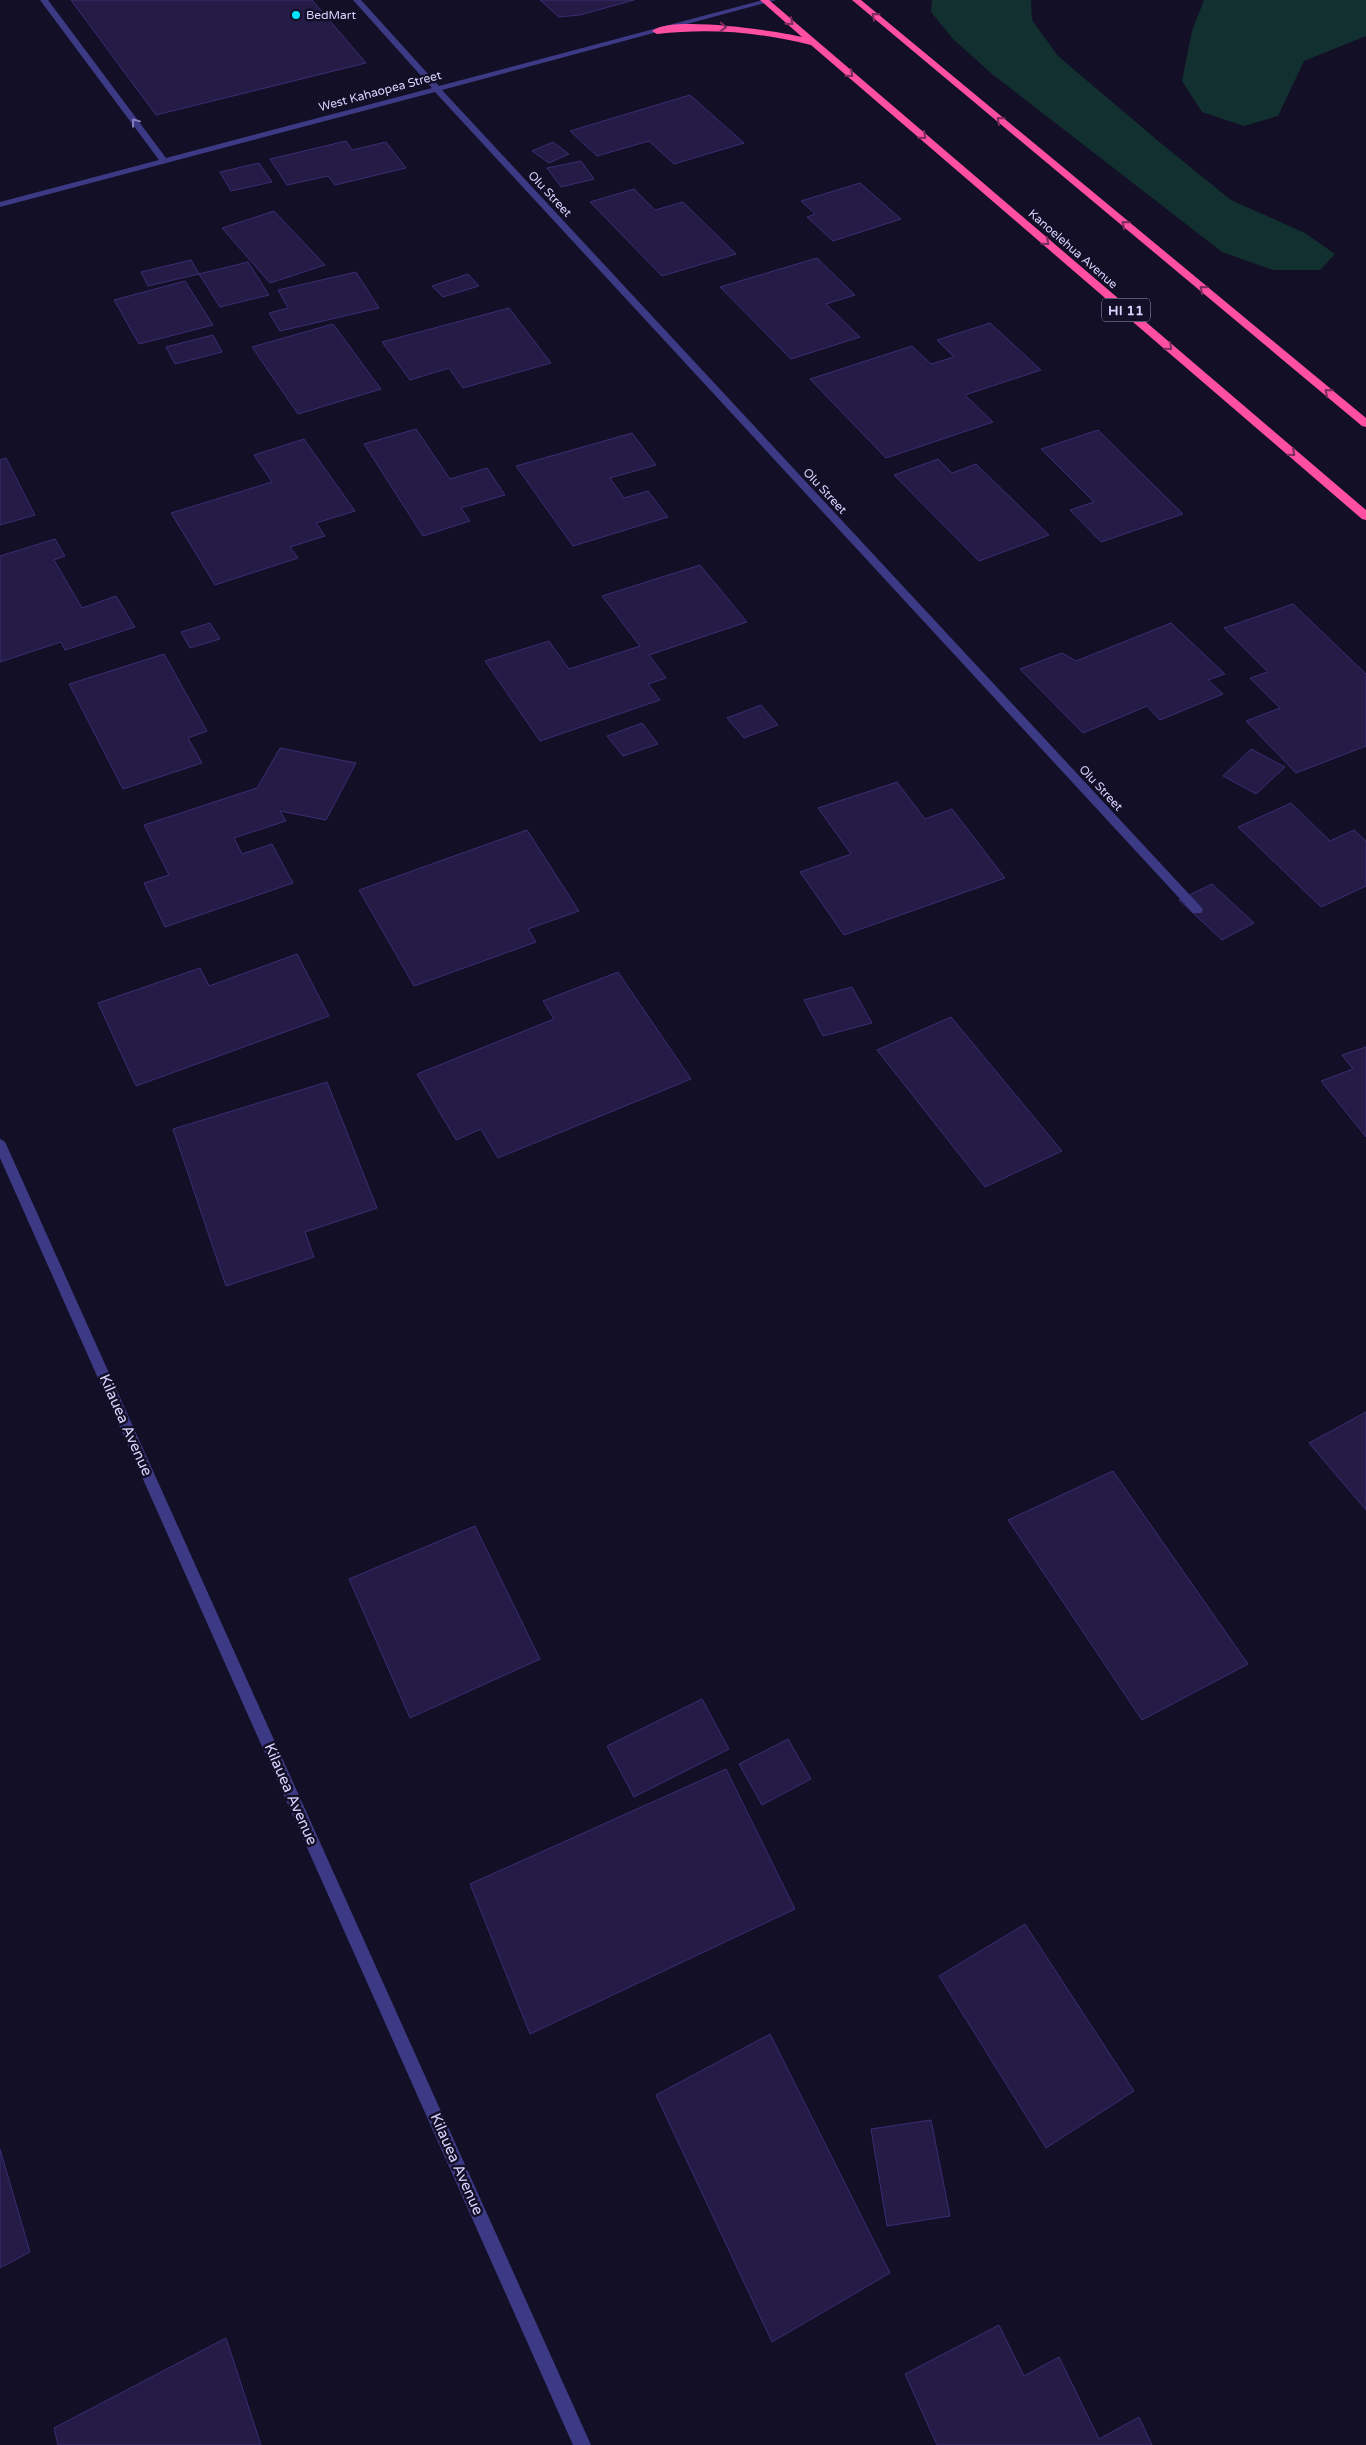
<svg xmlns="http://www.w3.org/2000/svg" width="1366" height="2445" font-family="'Varela Round',sans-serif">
<rect width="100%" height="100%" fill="#130f26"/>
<path fill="#12302f" d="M932 0H1031L1032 20 1058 56 1163 145 1231 200 1305 233 1335 254 1320 270H1273L1222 252 992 74 953 39 931 12Z
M1204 0H1366V36L1304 61 1278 116 1244 126 1202 112 1182 81 1192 31Z"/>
<path fill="#241b47" stroke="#3b2d73" d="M71 0H312L366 63 156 115Z
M540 0H634L580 15 559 17Z
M690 95 744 143 674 164 649 141 597 156 570 131Z
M346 141 352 150 386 142 406 168 335 185 328 176 287 185 270 159Z
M553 142 569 154 549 163 532 151Z
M581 161 594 179 561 187 547 168Z
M259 163 272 182 231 191 220 172Z
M860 183 901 219 833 241 807 217 815 214 801 201Z
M634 189 655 210 683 202 736 254 662 276 590 202Z
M274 211 325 265 270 283 222 228Z
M817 258 855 295 826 304 860 337 791 359 720 287Z
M191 260 199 274 148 286 141 272Z
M248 262 269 295 220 307 199 274Z
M356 272 379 308 280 331 269 313 288 308 278 290Z
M468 274 479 286 443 297 432 286Z
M185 281 213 325 139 344 114 300Z
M509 308 551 363 463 388 449 368 410 380 382 342Z
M990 323 1041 370 965 395 993 422 886 458 810 379 912 346 931 364 954 357 937 340Z
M333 324 381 389 298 414 252 347Z
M213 335 222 352 175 364 166 347Z
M416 429 450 479 487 468 505 495 461 508 470 521 423 536 364 444Z
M1098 430 1183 514 1101 542 1070 510 1094 502 1041 449Z
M632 433 656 465 610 478 624 498 648 491 668 517 573 546 516 466Z
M304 439 355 511 316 523 325 536 290 547 298 558 215 585 171 513 272 482 254 455Z
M6 458 35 515 0 525V460Z
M938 459 952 473 976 464 1049 535 979 561 894 475Z
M55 539 65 556 54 560 82 608 116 596 135 627 65 650 61 642 0 662V556Z
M700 565 747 622 649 655 666 678 648 684 660 700 540 741 485 661 549 641 569 669 640 646 602 596Z
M1293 604 1366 674V746L1296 773 1246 721 1280 708 1250 678 1268 672 1224 628Z
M210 623 220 639 190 648 181 632Z
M1171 623 1225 674 1208 680 1223 694 1160 720 1147 706 1083 733 1020 669 1062 653 1076 661Z
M164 654 207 731 188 738 202 763 123 789 69 684Z
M761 705 778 725 744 738 727 718Z
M642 723 658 744 623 756 607 736Z
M280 748 356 763 326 820 280 811 286 821 234 838 242 854 272 844 293 883 165 927 144 883 169 875 144 825 257 788Z
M1251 749 1285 767 1256 794 1223 776Z
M897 782 925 819 952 809 1005 878 844 935 800 872 851 854 818 808Z
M1291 803 1330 841 1354 830 1366 841V886L1321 907 1238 827Z
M527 830 579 911 528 929 536 942 414 986 359 890Z
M1212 884 1254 923 1222 940 1179 900Z
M297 954 329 1016 136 1086 98 1003 200 968 209 986Z
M618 972 691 1079 498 1158 481 1129 456 1140 417 1074 554 1019 543 1001Z
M852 987 872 1023 823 1036 804 1000Z
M951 1017 1062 1151 985 1187 877 1050Z
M1366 1047V1137L1321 1081 1353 1069 1342 1055Z
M327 1082 377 1208 305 1232 314 1257 226 1286 173 1129Z
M1366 1412V1510L1309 1443Z
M1113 1471 1248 1664 1142 1720 1008 1520Z
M475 1526 540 1659 410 1718 349 1579Z
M702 1699 729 1749 634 1797 607 1746Z
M788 1739 811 1779 762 1805 739 1764Z
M726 1769 795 1909 530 2034 470 1884Z
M1025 1924 1134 2091 1046 2148 939 1976Z
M770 2034 890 2273 772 2342 656 2095Z
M931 2120 950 2216 887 2226 871 2129Z
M0 2149 30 2252 0 2268Z
M999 2325 1024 2376 1059 2357 1099 2439 1139 2417 1152 2445H937L905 2374Z
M226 2338 261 2445H58L54 2428Z"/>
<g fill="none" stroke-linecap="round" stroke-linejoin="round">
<path fill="#3d3a85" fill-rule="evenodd" d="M40 0H48L166 158 432 88 353 0H361L439 86 763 0H776L442 90 1201 907 1203 910 1201 913H1193L435 92 0 207V202L159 160Z
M0 1139 4 1141 6 1144 591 2445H573L0 1158Z"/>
<path fill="#ff4fa3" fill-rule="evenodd" d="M760 0H769L1366 510V520L1362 519 811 45C759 32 710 28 657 34L652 31C672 15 776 31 802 37Z
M852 0H861L1366 418V427L1362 426Z"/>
</g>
<defs><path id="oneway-chevron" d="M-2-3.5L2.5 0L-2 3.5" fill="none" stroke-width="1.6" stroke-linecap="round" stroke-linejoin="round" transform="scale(1.25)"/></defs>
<g stroke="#7d2c5e">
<use href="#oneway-chevron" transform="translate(875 16) rotate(-140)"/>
<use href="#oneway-chevron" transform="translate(790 22) rotate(41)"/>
<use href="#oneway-chevron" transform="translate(723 27) rotate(2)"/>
<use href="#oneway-chevron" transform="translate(850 74) rotate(41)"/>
<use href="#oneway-chevron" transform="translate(1000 120) rotate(-140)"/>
<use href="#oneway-chevron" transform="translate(923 136) rotate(41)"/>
<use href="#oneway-chevron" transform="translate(1125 224) rotate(-140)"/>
<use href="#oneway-chevron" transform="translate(1046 242) rotate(41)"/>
<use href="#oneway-chevron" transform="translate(1203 289) rotate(-140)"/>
<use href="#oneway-chevron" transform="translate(1169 347) rotate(41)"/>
<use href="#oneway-chevron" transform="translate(1328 392) rotate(-140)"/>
<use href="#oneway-chevron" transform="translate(1292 453) rotate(41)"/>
</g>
<use stroke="#837fbc" href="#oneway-chevron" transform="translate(135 122) rotate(-127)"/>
<circle fill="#00e5ff" stroke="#130f26" stroke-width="2" cx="296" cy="15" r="5"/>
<g text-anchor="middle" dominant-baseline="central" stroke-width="5" stroke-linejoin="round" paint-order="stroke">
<g font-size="12" fill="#d9d4ff" stroke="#130f26" text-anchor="start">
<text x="306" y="15">BedMart</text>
</g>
<g font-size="12" fill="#d9d4ff" stroke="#130f26">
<text transform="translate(380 91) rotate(-15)">West Kahaopea Street</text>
<text transform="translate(550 194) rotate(47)">Olu Street</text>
<text transform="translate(1073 249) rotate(41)">Kanoelehua Avenue</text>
<text transform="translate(825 491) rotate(47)">Olu Street</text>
<text transform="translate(1101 788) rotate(47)">Olu Street</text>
</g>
<rect fill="#130f26" stroke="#9e99be" stroke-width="1" x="1102" y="298.5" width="48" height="23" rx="4"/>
<g font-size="14" font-weight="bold" fill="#d9d4ff">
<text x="1126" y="310">HI 11</text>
</g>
<g font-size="15" fill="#d9d4ff" stroke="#130f26">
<text transform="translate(126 1425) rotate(66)">Kilauea Avenue</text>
<text transform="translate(291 1794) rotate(66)">Kilauea Avenue</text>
<text transform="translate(457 2164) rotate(66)">Kilauea Avenue</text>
</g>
</g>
</svg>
